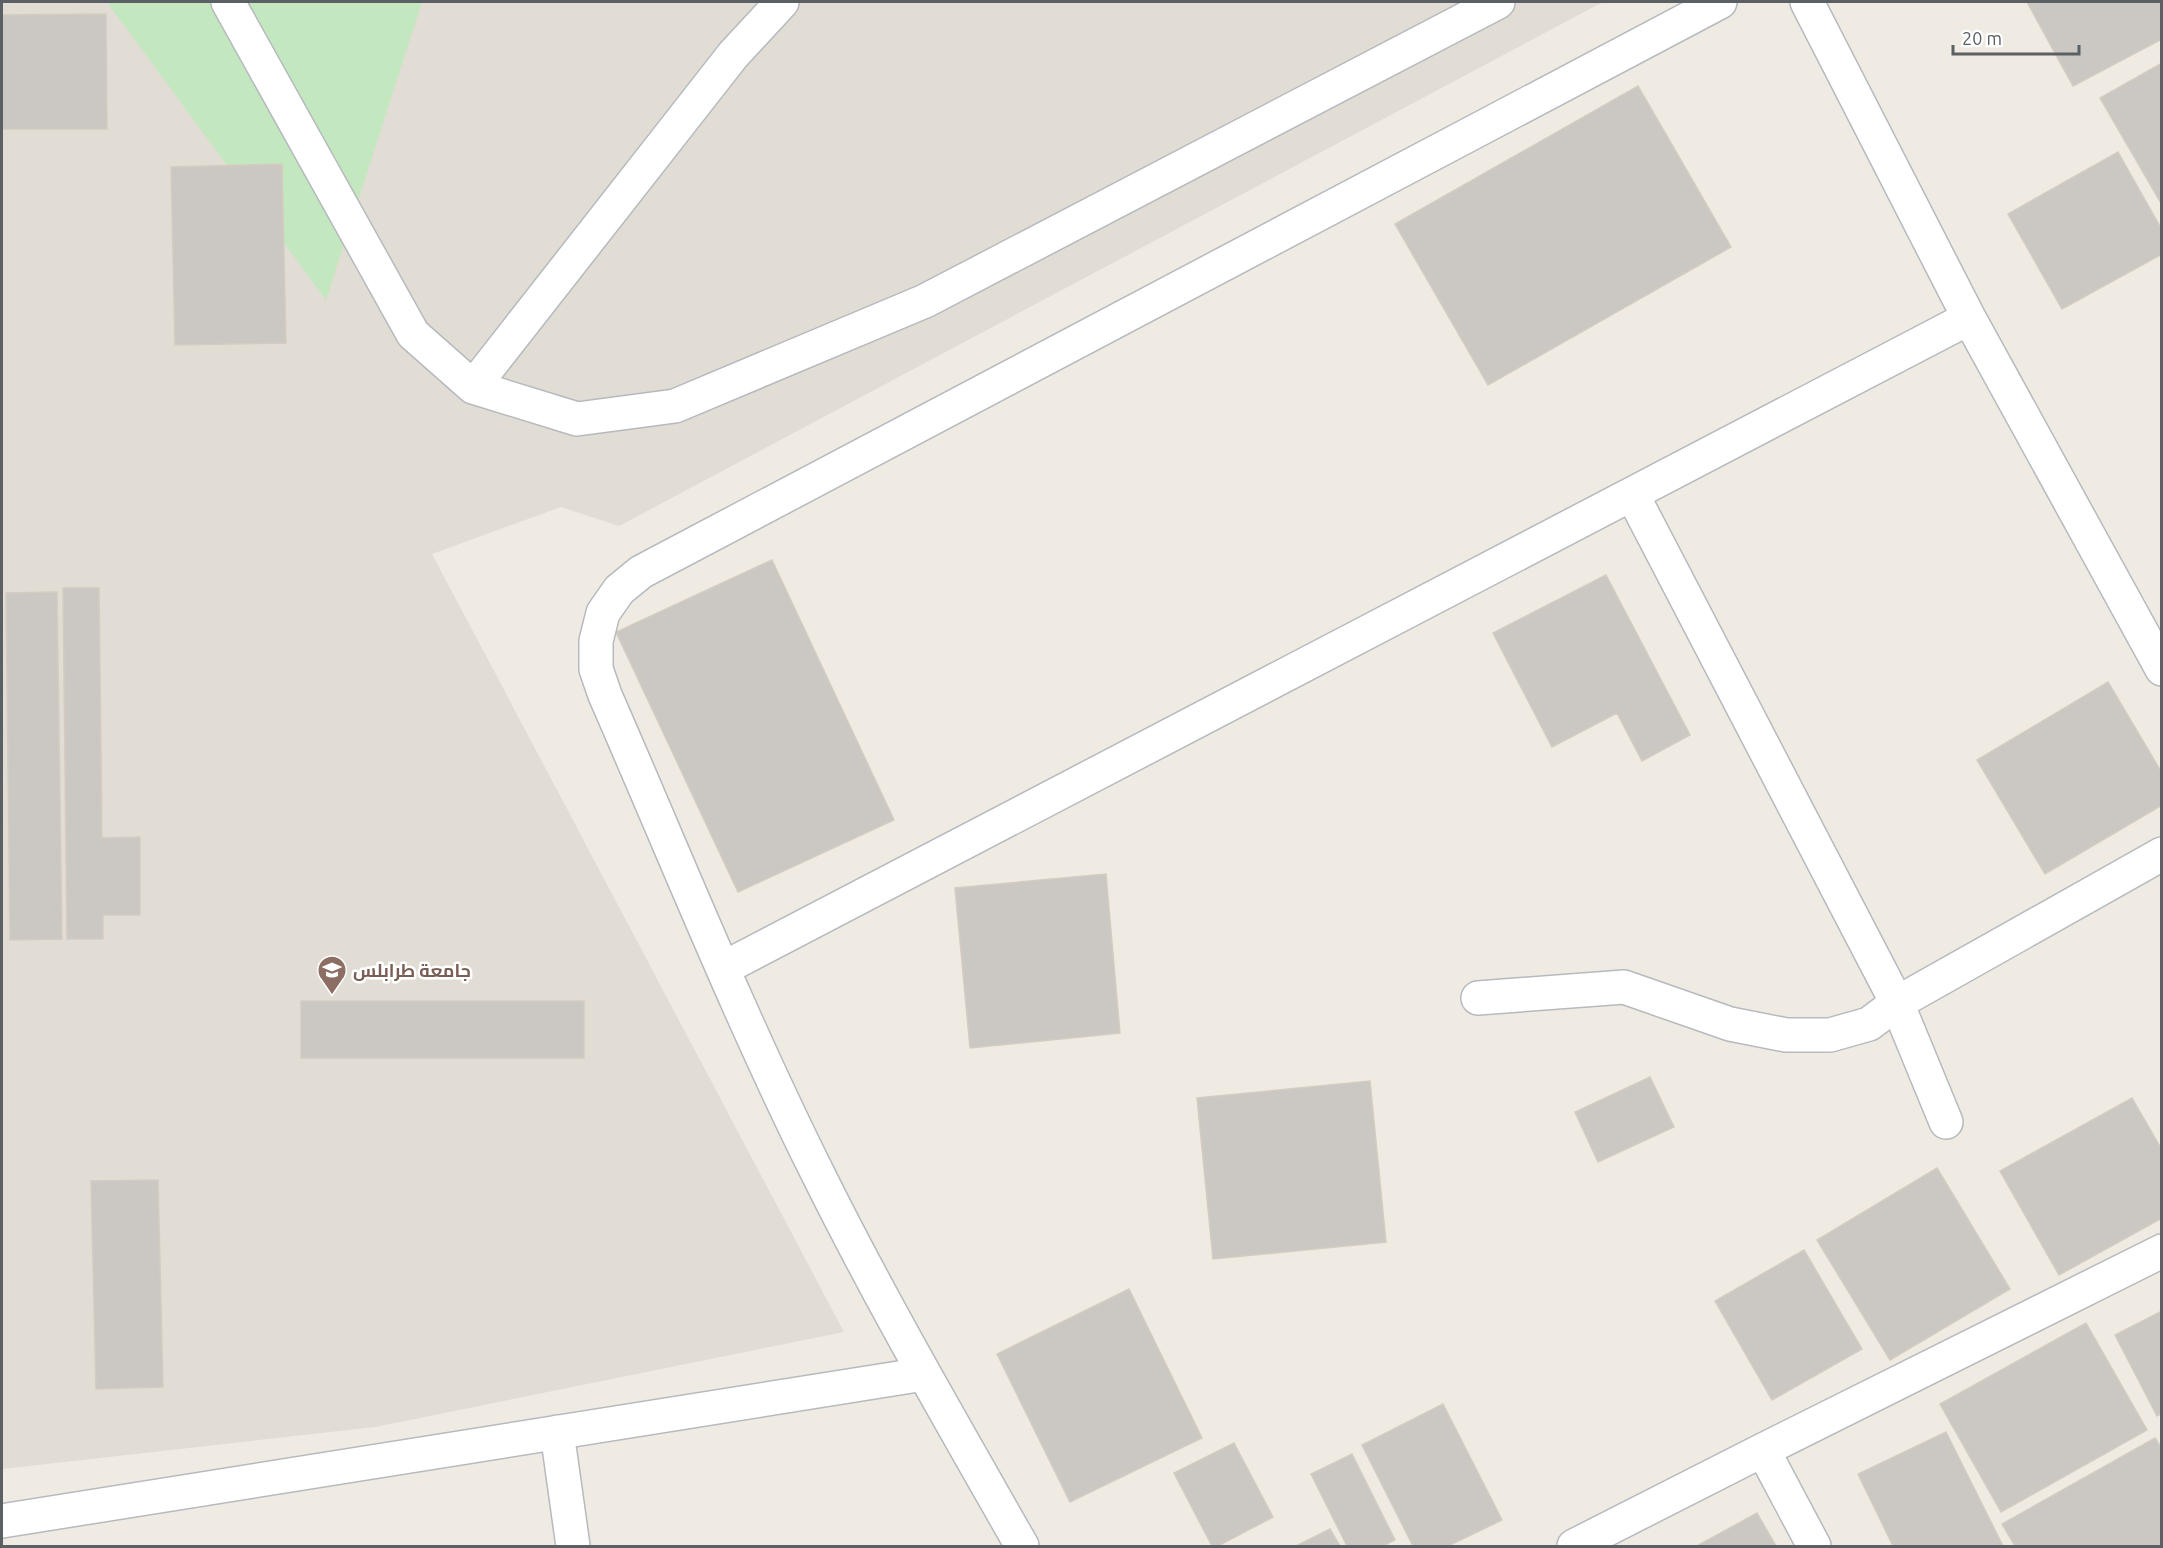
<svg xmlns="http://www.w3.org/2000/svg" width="2163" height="1548" font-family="Ubuntu,Cairo,sans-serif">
<rect width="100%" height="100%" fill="#efebe3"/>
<path fill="#e1dcd4" d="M2 2H1603L619 526 561 507 432 554 844 1332 375 1427 2 1469Z"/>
<path fill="#c3e7be" d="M107 2H422L326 300Z"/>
<path fill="#cbc7c2" stroke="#d4ccc1" stroke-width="1.5" d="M2027 2H2162V39L2073 86Z
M106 14 107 129H2V15Z
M2162 63V205L2100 98Z
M1638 86 1731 247 1488 385 1395 224Z
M2118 152 2162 230V254L2062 309 2008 214Z
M282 164 286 343 175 345 171 167Z
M772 560 894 820 738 892 616 632Z
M1606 575 1690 735 1642 761 1617 713 1552 747 1493 633Z
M63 588H99L102 838 140 837V915H103V939H67Z
M57 592 62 939 10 940 6 593Z
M2108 682 2162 773V805L2045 874 1977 760Z
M1106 874 1120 1033 970 1048 955 888Z
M301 1001H584V1058H301Z
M1650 1077 1674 1127 1598 1162 1575 1112Z
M1370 1081 1386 1242 1213 1259 1197 1098Z
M2132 1098 2162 1150V1218L2059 1275 2000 1171Z
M1937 1168 2010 1289 1890 1360 1817 1240Z
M158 1180 163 1387 96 1389 91 1181Z
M1804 1250 1862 1349 1772 1400 1715 1301Z
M1129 1289 1202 1438 1070 1502 997 1354Z
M2162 1311V1413L2157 1416 2115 1335Z
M2086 1323 2147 1430 2001 1512 1940 1404Z
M1443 1404 1502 1520 1448 1546H1413L1362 1445Z
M1946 1432 2003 1546H1893L1858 1474Z
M2155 1438 2162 1449V1546H2015L2002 1524Z
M1234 1443 1273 1517 1218 1546H1212L1174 1473Z
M1352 1454 1395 1540 1383 1546H1347L1311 1474Z
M1757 1513 1776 1546H1697Z
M1330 1529 1340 1546H1296Z"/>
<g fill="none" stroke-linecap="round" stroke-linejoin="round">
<g stroke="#b6babe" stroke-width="36">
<path id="minor" d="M228 2 413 334 473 387 577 419 675 406 925 301 1498 2
M1807 2 1969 318 2162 669
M473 387 733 55 782 2
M1632 494 1897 1003 1946 1122
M724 968 1969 318
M1478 998 1624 987 1730 1024 1786 1035H1830L1869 1024 1897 1003 2162 854
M557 1432 573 1546
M1763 1450 1814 1546
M2 1521 924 1374
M1022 1546C952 1423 881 1301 818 1174 740 1018 675 855 605 695L596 669V641L603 613 619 590 641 572 1720 2
M1574 1546 1763 1450 2162 1251"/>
</g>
<use href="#minor" stroke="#fff" stroke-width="33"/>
</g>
<defs>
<g id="university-pin" transform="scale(1.5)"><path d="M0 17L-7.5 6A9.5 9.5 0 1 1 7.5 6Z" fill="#8d6e63" stroke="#fff"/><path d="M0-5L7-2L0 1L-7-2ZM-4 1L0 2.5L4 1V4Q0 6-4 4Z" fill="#fff"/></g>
</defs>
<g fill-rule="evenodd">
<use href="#university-pin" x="332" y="970"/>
</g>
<g text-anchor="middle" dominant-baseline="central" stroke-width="5" stroke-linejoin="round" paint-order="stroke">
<g font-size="18" font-weight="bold" fill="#785e54" stroke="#fff" text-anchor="start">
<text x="353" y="970">جامعة طرابلس</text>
</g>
</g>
<rect width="2163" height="1548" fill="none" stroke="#5b6064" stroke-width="6"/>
<path d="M1953 45v9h126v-9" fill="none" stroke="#5b6064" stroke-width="3"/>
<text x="1962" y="45" font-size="18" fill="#5b6064" stroke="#ffffff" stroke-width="4.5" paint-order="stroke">20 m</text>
</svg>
